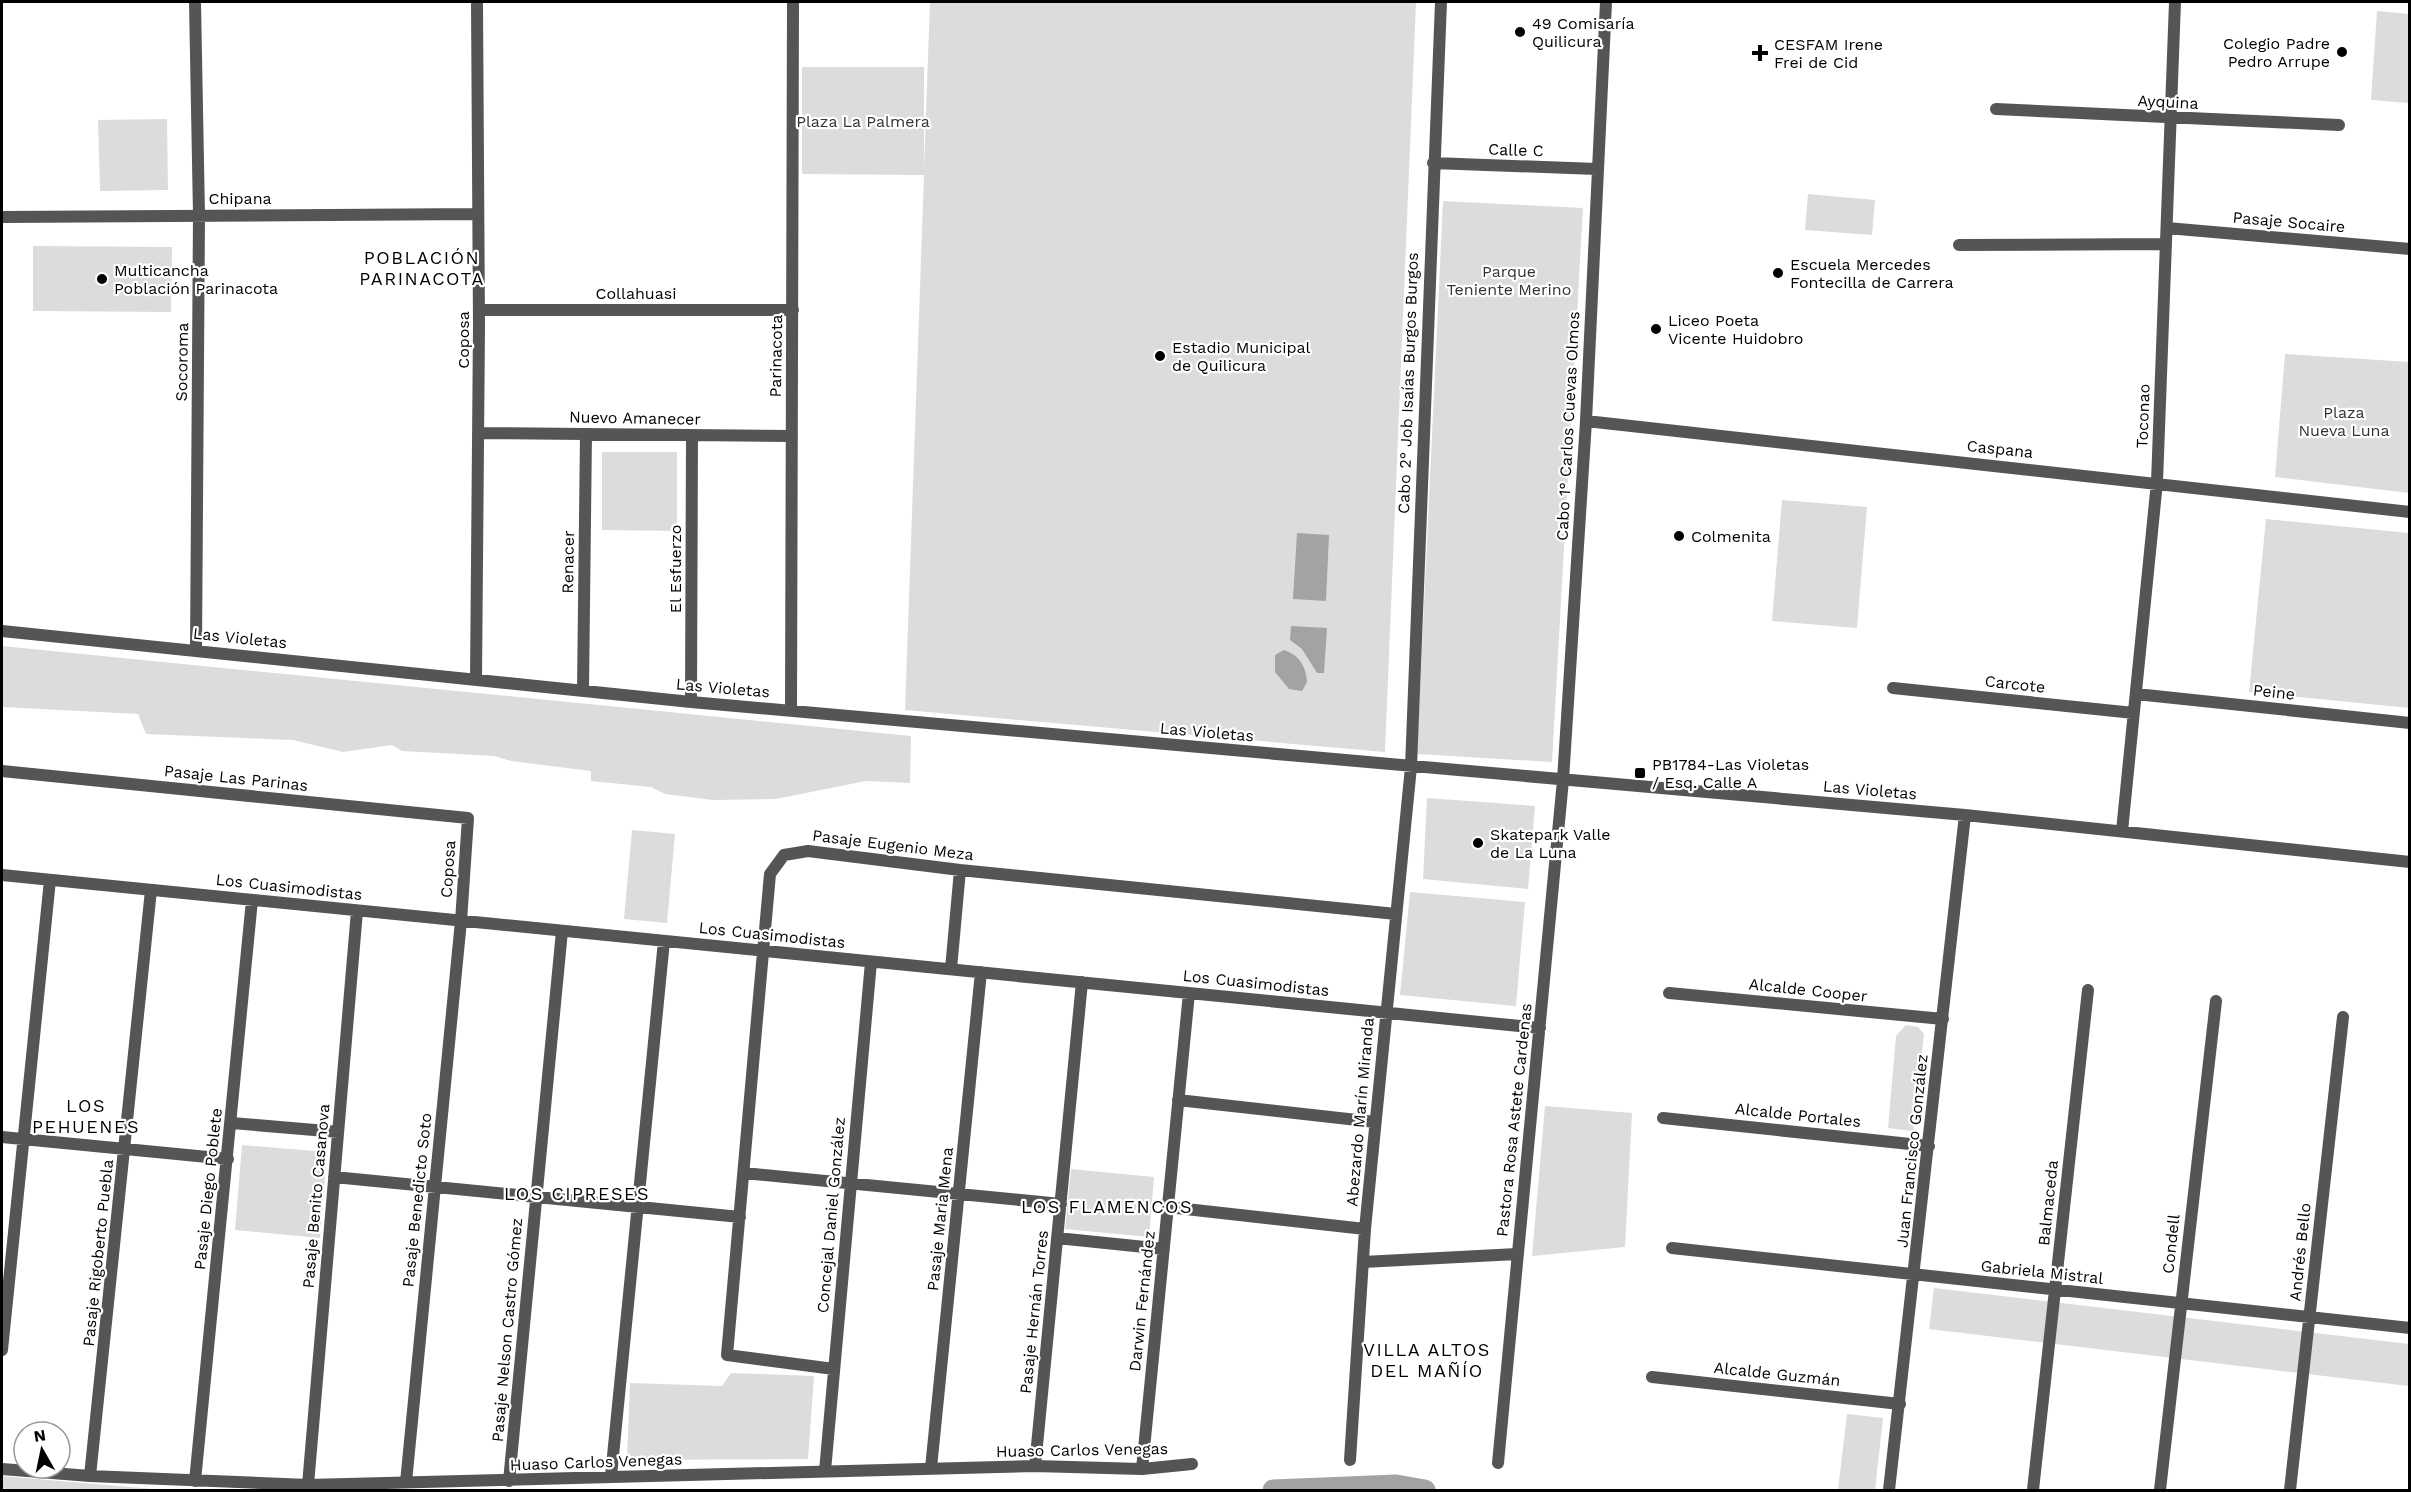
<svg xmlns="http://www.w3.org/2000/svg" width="2411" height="1492" font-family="'Work Sans',sans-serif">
<rect width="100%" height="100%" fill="#fff"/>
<path fill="#dcdcdc" d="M930 2H1416L1385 752 905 710 924 175 802 174V67H924V168Z
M2377 11 2409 14V103L2371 100Z
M167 119 168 190 100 191 98 120Z
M1808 194 1875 200 1872 235 1805 230Z
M1443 201 1583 208 1552 762 1417 754Z
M33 246 172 247 171 312 33 311Z
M2285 354 2409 362V493L2275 477Z
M602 452H677V531L602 530Z
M1782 500 1867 507 1857 628 1772 621Z
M2266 519 2409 533V708L2249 692Z
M2 646 911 736 910 783 866 781 776 799 713 800 665 794 651 787 591 781V771L511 761 495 756 402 751 392 745 343 752 293 740 146 734 138 714 2 707Z
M1427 798 1535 806 1528 889 1423 879Z
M632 830 675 834 667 923 624 919Z
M1410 892 1525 902 1516 1006 1400 995Z
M1906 1025 1918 1027 1924 1034 1913 1131 1888 1128 1896 1036Z
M1545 1106 1632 1113 1625 1247 1532 1256Z
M242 1145 327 1152 320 1238 235 1230Z
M1071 1169 1154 1177 1149 1237 1065 1229Z
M1934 1288 2409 1344V1386L1929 1329Z
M731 1373 814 1376 808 1459 627 1460 630 1383 722 1386Z
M1847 1414 1883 1418 1875 1490H1838Z
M2 1476 165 1490H2Z"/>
<path fill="#a3a3a3" d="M1297 533 1329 535 1326 601 1293 599Z
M1291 626 1327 628 1324 673H1317L1302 649 1290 640Z
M1284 650C1299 655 1306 666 1307 682L1302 691 1289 689 1275 672V655Z"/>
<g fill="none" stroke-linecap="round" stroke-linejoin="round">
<path stroke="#a3a3a3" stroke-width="21" d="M1273 1490 1396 1485 1425 1490"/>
<path stroke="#555" stroke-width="12" d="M195 2 199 215 196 650
M1996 109 2339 125
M1433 163 1597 169
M2 217 478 214
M2167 228 2410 249
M1959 245 2166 244
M479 310H793
M1586 421 2410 512
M479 433 792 436
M2 631 691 702 1965 815 2410 862
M476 679 479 326 477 2
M1893 688 2134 713
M583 690 586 434
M2136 694 2410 723
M691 702 692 435
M791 711 793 2
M2 771 468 818 461 921 406 1482
M2122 831 2157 482 2175 2
M2 875 1540 1028
M951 969 960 870
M1669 993 1943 1019
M1178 1100 1375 1122
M1663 1118 1929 1146
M232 1123 338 1132
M2 1137 228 1159
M744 1173 1061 1204
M334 1177 740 1217
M1168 1207 1365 1229
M1057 1238 1164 1249
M1672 1248 2410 1328
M1363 1262 1517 1254
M2 1350 50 880
M834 1369 727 1355 770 874 784 855 808 851 960 870 1396 914
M1652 1377 1900 1404
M1350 1460 1365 1229 1411 767 1441 2
M1498 1463 1563 780 1586 421 1606 2
M1035 1466 1082 982
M931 1468 981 972
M2 1469 90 1476 308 1485 1035 1466 1142 1469 1192 1464
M1142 1469 1189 993
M825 1471 871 962
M90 1476 151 890
M611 1476 664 941
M195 1481 252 900
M509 1481 562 931
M308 1485 357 911
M1889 1490 1965 815
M2033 1490 2088 990
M2160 1490 2216 1001
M2290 1490 2343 1017"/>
</g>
<g fill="#000" stroke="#fff" stroke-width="2">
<circle cx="1520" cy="32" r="6"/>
<circle cx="2342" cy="52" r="6"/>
<path d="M1757 44h6v6h6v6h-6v6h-6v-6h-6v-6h6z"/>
<circle cx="1778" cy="273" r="6"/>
<circle cx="102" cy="279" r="6"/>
<circle cx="1656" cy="329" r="6"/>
<circle cx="1160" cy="356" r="6"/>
<circle cx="1679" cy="536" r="6"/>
<rect x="1634" y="767" width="12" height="12" rx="3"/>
<circle cx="1478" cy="843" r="6"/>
</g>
<g text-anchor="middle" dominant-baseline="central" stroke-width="4.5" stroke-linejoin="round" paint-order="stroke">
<g font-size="16" fill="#000" stroke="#fff" text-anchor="start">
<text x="1532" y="23">49 Comisaría<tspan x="1532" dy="18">Quilicura</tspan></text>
<text x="2330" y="43" text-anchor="end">Colegio Padre<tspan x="2330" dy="18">Pedro Arrupe</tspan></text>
<text x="1774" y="44">CESFAM Irene<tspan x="1774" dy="18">Frei de Cid</tspan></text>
<text x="1790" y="264">Escuela Mercedes<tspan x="1790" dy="18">Fontecilla de Carrera</tspan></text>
<text x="114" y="270">Multicancha<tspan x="114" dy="18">Población Parinacota</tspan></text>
<text x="1668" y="320">Liceo Poeta<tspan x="1668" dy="18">Vicente Huidobro</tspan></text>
<text x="1172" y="347">Estadio Municipal<tspan x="1172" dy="18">de Quilicura</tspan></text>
<text x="1691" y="536">Colmenita</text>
<text x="1652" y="764">PB1784-Las Violetas<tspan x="1652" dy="18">/ Esq. Calle A</tspan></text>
<text x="1490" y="834">Skatepark Valle<tspan x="1490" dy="18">de La Luna</tspan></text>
</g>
<g font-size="16" fill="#000" stroke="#fff">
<text transform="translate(2168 102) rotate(3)">Ayquina</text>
<text transform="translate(1516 150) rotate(2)">Calle C</text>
<text x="240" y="198">Chipana</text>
<text transform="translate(2289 222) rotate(5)">Pasaje Socaire</text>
<text x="636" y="293">Collahuasi</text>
<text transform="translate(463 340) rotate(-90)">Coposa</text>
<text transform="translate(776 356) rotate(-89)">Parinacota</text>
<text transform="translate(182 362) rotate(-89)">Socoroma</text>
<text transform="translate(1408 383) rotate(-88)">Cabo 2° Job Isaías Burgos Burgos</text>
<text transform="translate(2143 416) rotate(-88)">Toconao</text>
<text transform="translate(635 418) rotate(1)">Nuevo Amanecer</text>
<text transform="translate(1568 426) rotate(-87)">Cabo 1° Carlos Cuevas Olmos</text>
<text transform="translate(2000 449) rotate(6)">Caspana</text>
<text transform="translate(568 562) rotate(-89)">Renacer</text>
<text transform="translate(675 569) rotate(-90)">El Esfuerzo</text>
<text transform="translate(240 638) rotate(6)">Las Violetas</text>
<text transform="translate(2015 684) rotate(6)">Carcote</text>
<text transform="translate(723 688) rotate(5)">Las Violetas</text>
<text transform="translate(2274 692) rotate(6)">Peine</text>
<text transform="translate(1207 732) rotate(5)">Las Violetas</text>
<text transform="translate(236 778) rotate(6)">Pasaje Las Parinas</text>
<text transform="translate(1870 790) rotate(5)">Las Violetas</text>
<text transform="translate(893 845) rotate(7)">Pasaje Eugenio Meza</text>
<text transform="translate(448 869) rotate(-86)">Coposa</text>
<text transform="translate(289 887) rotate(6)">Los Cuasimodistas</text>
<text transform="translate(772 935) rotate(6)">Los Cuasimodistas</text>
<text transform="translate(1256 983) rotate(6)">Los Cuasimodistas</text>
<text transform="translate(1808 990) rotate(6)">Alcalde Cooper</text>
<text transform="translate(1360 1112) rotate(-85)">Abezardo Marín Miranda</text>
<text transform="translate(1798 1115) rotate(6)">Alcalde Portales</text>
<text transform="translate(1514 1120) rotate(-84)">Pastora Rosa Astete Cardenas</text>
<text transform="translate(1912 1151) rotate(-84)">Juan Francisco González</text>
<text transform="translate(208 1189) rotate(-84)">Pasaje Diego Poblete</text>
<text transform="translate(316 1196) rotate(-85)">Pasaje Benito Casanova</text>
<text transform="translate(417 1200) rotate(-84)">Pasaje Benedicto Soto</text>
<text transform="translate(2048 1203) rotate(-84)">Balmaceda</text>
<text transform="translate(831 1215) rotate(-85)">Concejal Daniel González</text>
<text transform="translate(940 1219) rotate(-84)">Pasaje Maria Mena</text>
<text transform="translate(2171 1244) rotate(-84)">Condell</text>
<text transform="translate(2300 1252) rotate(-84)">Andrés Bello</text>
<text transform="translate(98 1253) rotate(-84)">Pasaje Rigoberto Puebla</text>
<text transform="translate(2042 1272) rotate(6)">Gabriela Mistral</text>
<text transform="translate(1142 1301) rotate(-84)">Darwin Fernández</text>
<text transform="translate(1034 1312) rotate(-84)">Pasaje Hernán Torres</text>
<text transform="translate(507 1330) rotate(-85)">Pasaje Nelson Castro Gómez</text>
<text transform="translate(1777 1374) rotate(6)">Alcalde Guzmán</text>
<text transform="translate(1082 1450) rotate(-1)">Huaso Carlos Venegas</text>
<text transform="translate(596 1462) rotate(-2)">Huaso Carlos Venegas</text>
</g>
<g font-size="16" fill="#333" stroke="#fff">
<text x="863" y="121">Plaza La Palmera</text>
<text x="1509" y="271">Parque<tspan x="1509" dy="18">Teniente Merino</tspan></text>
<text x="2344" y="412">Plaza<tspan x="2344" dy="18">Nueva Luna</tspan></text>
</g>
<g font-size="18" letter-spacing="1.5" fill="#000" stroke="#fff">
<text x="422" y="257">POBLACIÓN<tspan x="422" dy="21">PARINACOTA</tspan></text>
<text x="86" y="1105">LOS<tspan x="86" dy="21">PEHUENES</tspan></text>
<text x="577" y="1193">LOS CIPRESES</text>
<text x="1107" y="1206">LOS FLAMENCOS</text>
<text x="1427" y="1349">VILLA ALTOS<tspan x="1427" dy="21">DEL MAÑÍO</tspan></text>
</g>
</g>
<rect width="2411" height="1492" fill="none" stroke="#000000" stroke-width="6"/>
<g transform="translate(42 1450) rotate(351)"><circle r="28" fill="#ffffff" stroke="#999999" stroke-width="1.5"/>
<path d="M0-4.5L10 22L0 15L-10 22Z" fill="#000000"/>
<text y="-9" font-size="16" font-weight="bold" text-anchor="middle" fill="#000000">N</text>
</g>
</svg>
